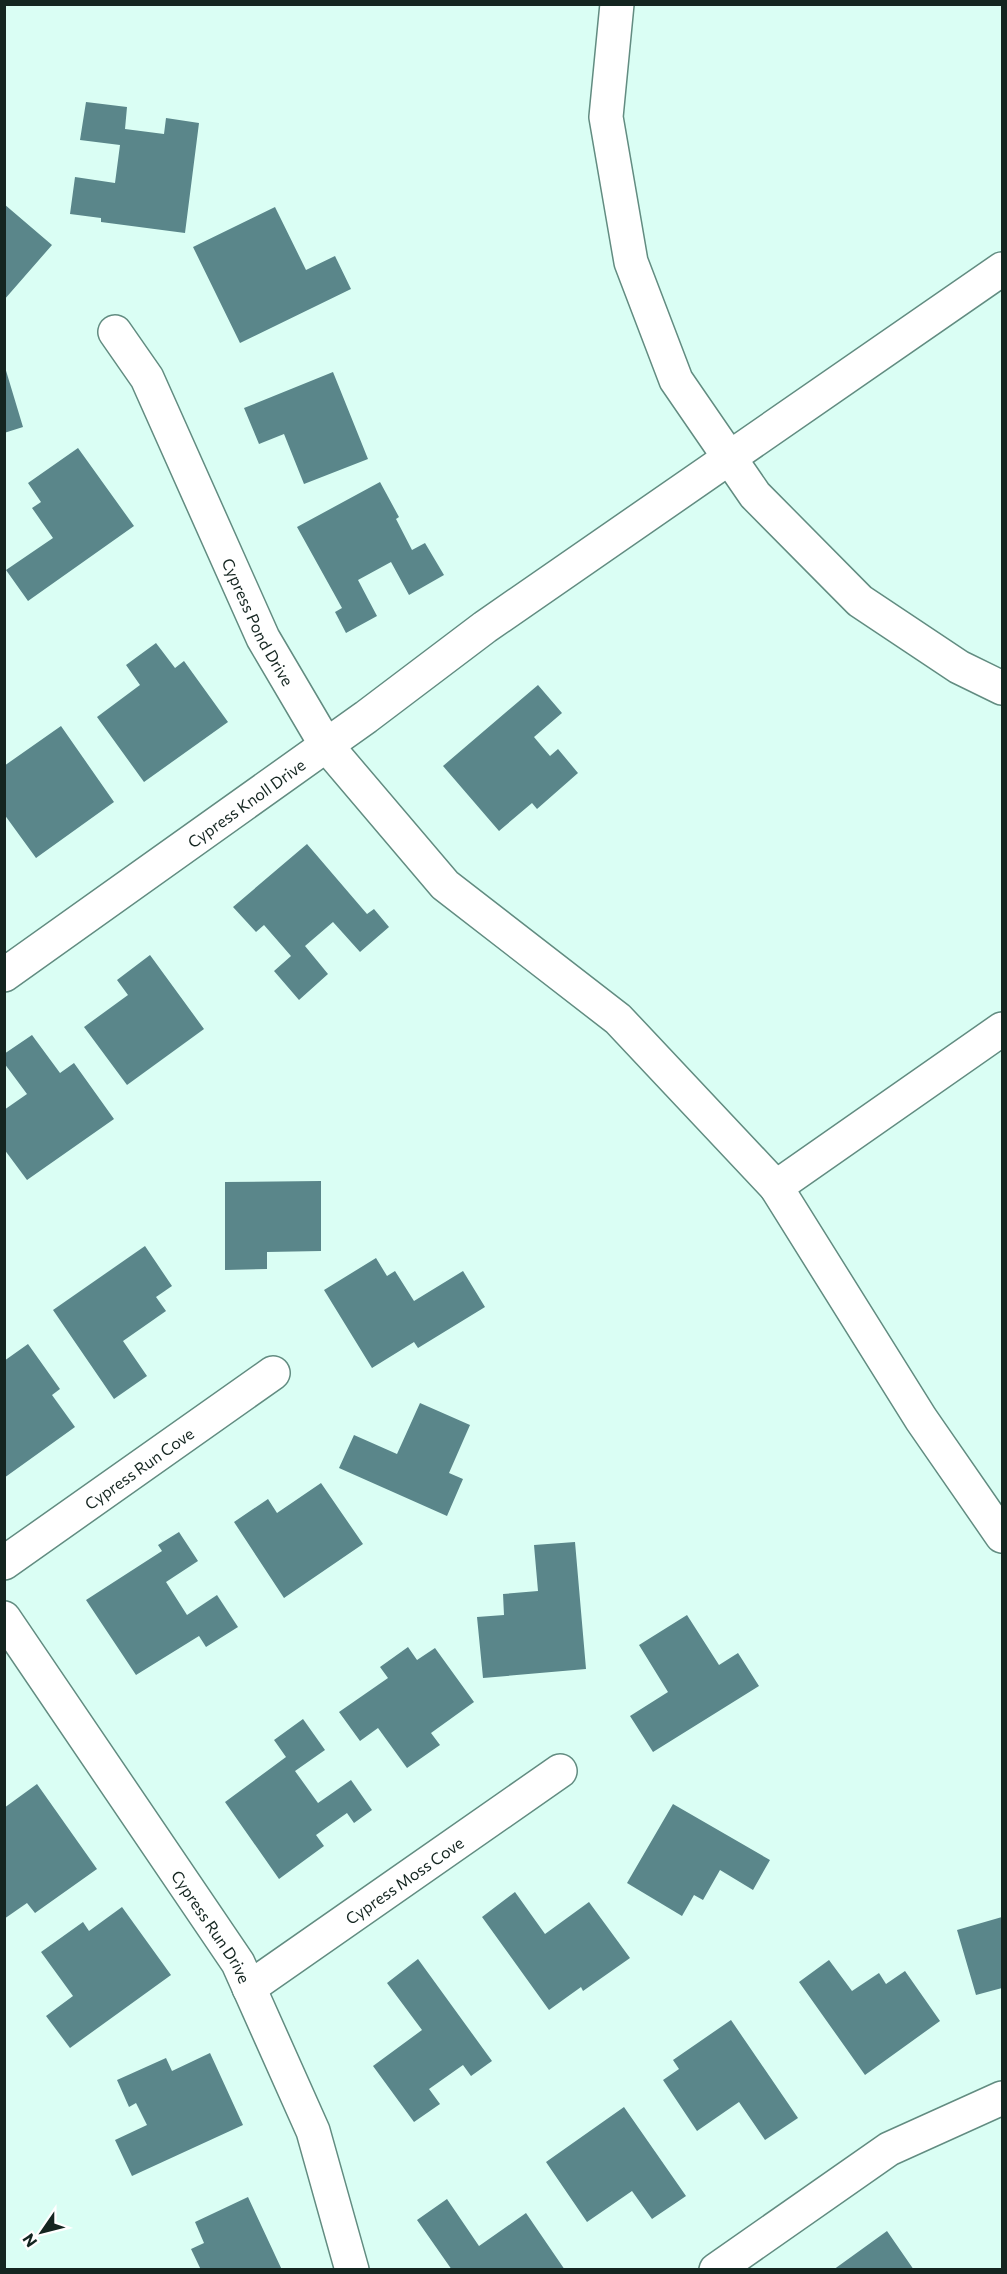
<svg xmlns="http://www.w3.org/2000/svg" width="1007" height="2274" font-family="Commissioner,sans-serif">
<rect width="100%" height="100%" fill="#dafef4"/>
<path fill="#5a868a" d="M86 102 127 107 125 129 164 134 166 118 199 123 185 233 101 222V218L70 214 75 177 115 183 120 145 80 140Z
M4 204 52 245 4 300Z
M275 207 306 270 335 256 351 289 240 343 193 247Z
M4 364 23 427 4 433Z
M333 372 368 459 304 484 284 434 259 444 244 408Z
M78 448 134 526 28 601 6 570 53 538 32 508 41 502 28 483Z
M380 482 399 517 396 519 412 550 425 543 444 575 409 595 391 562 358 580 377 616 346 633 335 612 342 608 297 527Z
M156 643 175 668 184 661 228 722 144 782 97 717 140 685 126 665Z
M538 685 562 713 534 737 550 756 558 749 578 773 537 809 532 803 499 831 443 766Z
M61 726 114 802 36 858 4 814V766Z
M307 844 367 914 374 909 389 927 360 952 333 922 305 946 328 974 299 1000 274 971 291 956 264 925 256 932 233 907Z
M150 955 204 1029 127 1085 84 1027 128 995 117 980Z
M32 1035 60 1073 74 1063 114 1119 27 1180 4 1149V1110L27 1094 4 1063V1054Z
M321 1181V1251L267 1252V1269L225 1270V1182Z
M145 1246 172 1286 156 1297 166 1311 123 1341 147 1376 114 1399 53 1310Z
M376 1258 387 1276 395 1271 414 1301 463 1271 485 1307 418 1348 414 1342 372 1368 324 1290Z
M28 1344 60 1389 52 1395 75 1427 4 1478V1361Z
M420 1403 470 1425 449 1473 463 1479 447 1516 339 1468 354 1435 397 1454Z
M321 1483 363 1544 284 1598 234 1522 268 1499 277 1513Z
M179 1532 198 1561 166 1582 187 1615 217 1595 238 1627 206 1647 199 1636 136 1675 86 1600 162 1551 158 1545Z
M575 1542 586 1669 483 1678 477 1617 504 1615 503 1594 538 1591 534 1545Z
M687 1615 719 1665 738 1653 759 1686 653 1752 630 1716 668 1692 639 1645Z
M408 1647 417 1660 435 1648 474 1702 431 1733 440 1745 407 1768 378 1728 360 1741 339 1712 388 1678 380 1667Z
M303 1719 325 1750 295 1771 318 1803 351 1780 372 1810 354 1823 347 1813 316 1835 324 1846 279 1879 225 1802 286 1757 274 1740Z
M37 1784 97 1869 35 1913 27 1903 4 1919V1808Z
M673 1804 770 1860 753 1890 720 1870 703 1900 694 1895 682 1916 627 1883Z
M515 1892 545 1934 589 1902 630 1958 583 1991 581 1987 549 2010 482 1917Z
M122 1907 171 1975 70 2048 46 2016 73 1996 41 1952 83 1922 89 1931Z
M1002 1917V1988L976 1995 957 1930Z
M418 1959 492 2061 471 2076 463 2065 429 2089 440 2104 414 2122 373 2066 422 2030 387 1983Z
M829 1960 852 1991 879 1973 886 1984 905 1971 940 2021 865 2075 799 1982Z
M731 2020 798 2118 765 2140 739 2102 697 2131 663 2080 679 2069 673 2060Z
M210 2053 243 2125 132 2176 115 2140 147 2125 136 2103 129 2107 117 2080 166 2058 172 2071Z
M624 2107 686 2196 652 2219 632 2191 587 2222 546 2162Z
M248 2197 282 2270H201L191 2249 204 2243 195 2222Z
M447 2199 479 2246 526 2213 565 2270H452L417 2220Z
M887 2231 914 2270H833Z"/>
<g fill="none" stroke-linecap="round" stroke-linejoin="round">
<g stroke="#628c81" stroke-width="36">
<g id="minor">
<path d="M617 4 606 117 631 262 676 380 755 495 860 601 959 667 1002 688"/>
<path id="s1" d="M115 332 147 378 263 638 326 745 445 885 618 1019 776 1187 921 1419 1002 1536"/>
<path id="s2" d="M4 975 366 717 485 627 1002 269"/>
<path d="M776 1187 1002 1029"/>
<path id="s3" d="M4 1563 273 1373"/>
<path id="s4" d="M4 1618 238 1963 313 2131 352 2270"/>
<path id="s5" d="M249 1988 560 1771"/>
<path d="M716 2270 889 2149 1002 2098"/>
</g>
</g>
<use href="#minor" stroke="#fff" stroke-width="33"/>
</g>
<g text-anchor="middle" dominant-baseline="central" stroke-width="4.5" stroke-linejoin="round" paint-order="stroke">
<g font-size="16" fill="#142520" stroke="#fff">
<text stroke="none"><textPath href="#s1" startOffset="324">Cypress Pond Drive</textPath></text>
<text stroke="none"><textPath href="#s2" startOffset="297">Cypress Knoll Drive</textPath></text>
<text stroke="none"><textPath href="#s3" startOffset="165">Cypress Run Cove</textPath></text>
<text stroke="none"><textPath href="#s5" startOffset="189">Cypress Moss Cove</textPath></text>
<text stroke="none"><textPath href="#s4" startOffset="372">Cypress Run Drive</textPath></text>
</g>
</g>
<rect width="1007" height="2274" fill="none" stroke="#142520" stroke-width="12"/>
<g transform="translate(42 2232) rotate(235)" stroke="#ffffff" stroke-width="4.5" paint-order="stroke">
<path d="M0-4.5L10 22L0 15L-10 22Z" fill="#142520"/>
<text y="-9" font-size="16" font-weight="bold" text-anchor="middle" fill="#142520">N</text>
</g>
</svg>
